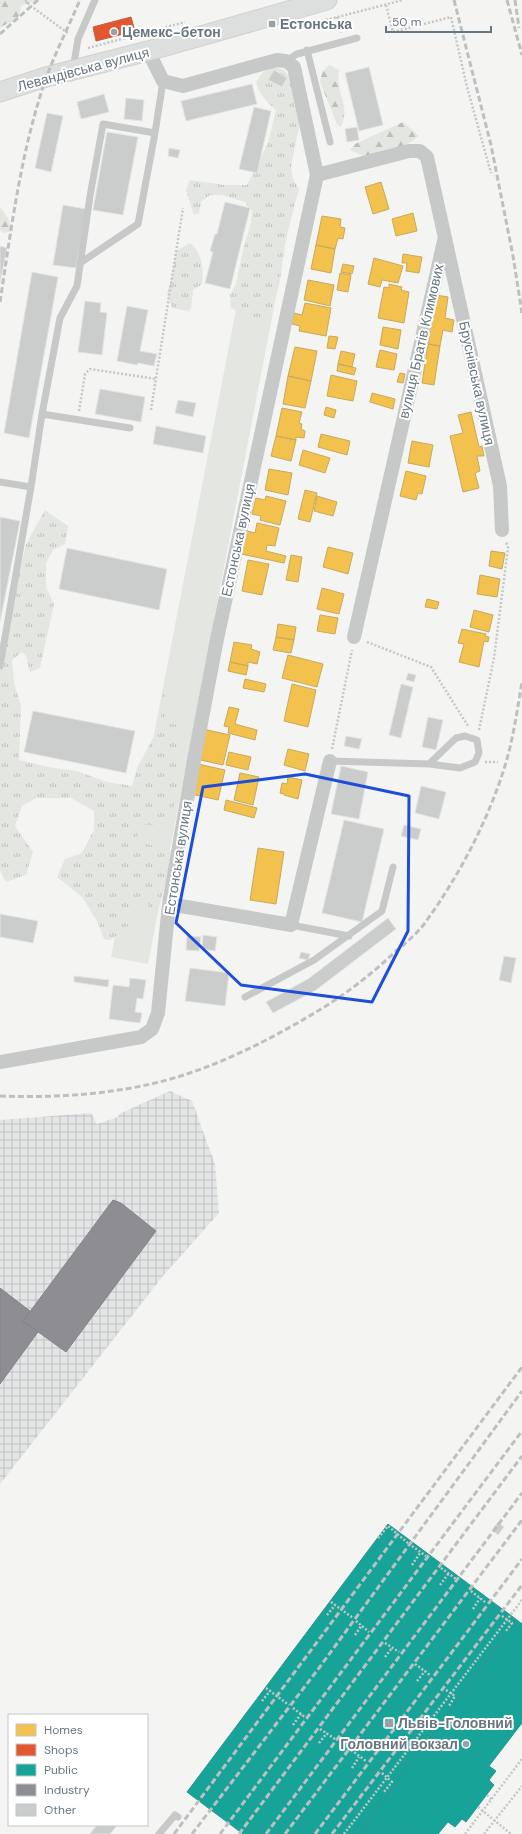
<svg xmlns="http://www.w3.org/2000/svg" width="522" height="1834" font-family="'DM Sans',sans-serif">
<defs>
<pattern id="industrial-grid" width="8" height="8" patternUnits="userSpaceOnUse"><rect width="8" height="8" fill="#e4e6e6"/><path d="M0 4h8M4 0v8" fill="none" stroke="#bdbfc0"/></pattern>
<pattern id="forest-firs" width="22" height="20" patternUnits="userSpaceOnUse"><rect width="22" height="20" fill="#e3e6e1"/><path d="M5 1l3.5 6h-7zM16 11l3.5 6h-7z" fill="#bcbfbc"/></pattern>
<pattern id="park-tufts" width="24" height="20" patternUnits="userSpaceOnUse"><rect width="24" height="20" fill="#e3e6e1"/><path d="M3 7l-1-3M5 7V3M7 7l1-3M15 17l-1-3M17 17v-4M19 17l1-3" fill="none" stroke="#bcbfbc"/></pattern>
</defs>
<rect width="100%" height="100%" fill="#f4f4f3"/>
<path fill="url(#industrial-grid)" d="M170 1091 192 1101 215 1164 219 1213 163 1276 0 1484V1120L91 1113 97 1124 118 1117 119 1114Z"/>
<path fill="#e3e6e1" d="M241 284 277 291 148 964 111 957Z"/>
<path fill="url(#forest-firs)" d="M0 0H40L22 5C17 27 14 18 0 28Z
M329 65 339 70C335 96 351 102 341 127L337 124 320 82 322 72Z
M403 122 419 136 400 150 366 157 350 150 355 144Z
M0 207 8 218 12 231 4 233 0 230Z"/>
<path fill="url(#park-tufts)" d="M273 66 284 70 292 80 300 125 297 136 291 167 293 179 299 189C294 208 288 227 285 246 280 272 281 302 262 322 249 319 241 315 231 307L230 295 236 284 243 250 251 223 252 211 245 202 222 195H210L201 202 199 213 194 215 186 190 190 180 224 185H247L268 143 276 110C266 101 259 94 256 82L263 72Z
M190 243C202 252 204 270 202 284L193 290 191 309 188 311 172 308 167 293 171 282 176 251Z
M45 510 68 526 65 544 53 550 46 563V587L54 604 40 668 30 672 26 656 22 652 12 660 14 683 21 706 19 760 53 768 76 771 107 782 132 786 137 768 161 723 162 690 175 687 165 720 181 727 182 764 178 789 172 813 162 825H142L135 840 171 851V864L154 925 145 892 138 898 127 928 110 940 104 939 97 921 82 897 57 877 65 859 82 853 94 830V811L71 798H36L22 806 15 826 33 852 26 875 6 882 0 871V658L26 544Z"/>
<path fill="#f2c14e" stroke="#c8aa5d" d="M381 182 389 209 373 214 365 187Z
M413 213 417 231 396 236 392 219Z
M322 216 341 219 340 227 345 228 343 239 338 238 335 249 316 245Z
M316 245 335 249 331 273 311 269Z
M403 254 422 257 419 273 406 271 407 263H402Z
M374 258 403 266 398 283 382 280 380 287 368 284Z
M343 264 354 266 352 274 341 272Z
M340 273 351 275 348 292 337 290Z
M308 280 334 285 330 306 304 300Z
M389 284 402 287 401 290 409 292 404 323 378 318 384 287 389 288Z
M436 295 448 297 445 318 454 320 452 332 443 330 440 346 428 344Z
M305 303 331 308 326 336 299 331 300 326 292 324 294 313 302 315Z
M383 327 401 330 398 349 380 345Z
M329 336 338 337 335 349 327 348Z
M428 344 440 346 434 385 422 383Z
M295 347 317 351 311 381 288 376Z
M380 350 397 354 394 370 376 367Z
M341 351 355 354 352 367 338 364Z
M338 364 356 368 354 375 337 371Z
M400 373 405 374 403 383 397 382Z
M331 375 357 381 353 401 327 396Z
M288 376 311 381 305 408 283 404Z
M372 393 395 399 393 409 370 402Z
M326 407 336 410 334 418 324 415Z
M282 408 302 412 299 423 302 424 301 429 305 431 304 438 296 437V440L276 436Z
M471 412 479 447 482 446 484 456H477L480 471 475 473 479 488 463 492 450 436 463 433 458 415Z
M321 434 350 441 347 455 318 447Z
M276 436 296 440 291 461 271 456Z
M412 441 433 445 429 467 408 463Z
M303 450 330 458 325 473 299 465Z
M269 469 292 473 288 495 265 490Z
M406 471 426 476 422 494 418 493 416 500 400 496Z
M305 490 317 493 310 522 298 519Z
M266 496 286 501 280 525 260 520 261 516 252 514 256 498 265 500Z
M317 496 337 502 333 516 314 511Z
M257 523 279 528 275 546 267 545 266 551 286 556 284 563 241 554 244 530 255 533Z
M328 547 353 553 348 574 323 567Z
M491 551 505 553 502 569 489 566Z
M291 555 302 557 298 582 286 580Z
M248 560 269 564 262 595 242 591Z
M480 575 500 579 497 597 477 594Z
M322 588 344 594 339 614 317 609Z
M427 599 439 602 437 609 425 607Z
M474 610 493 615 489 632 470 627Z
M320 615 338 618 335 634 317 631Z
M278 624 296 627 294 640 276 637Z
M462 629 486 634 485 636 489 637 488 642 484 641 479 667 459 662 464 644 458 643Z
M276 637 294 640 291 653 273 650Z
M234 642 252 645 251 649 260 652 257 664 248 662V666L230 662Z
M288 655 323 664 317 687 282 678Z
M230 662 248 666 246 675 228 671Z
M245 679 266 684 264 692 243 688Z
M292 684 316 690 308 727 284 721Z
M229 707 239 709 235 724 257 730 255 740 228 733 229 727 224 726Z
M203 729 230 735 223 765 196 759Z
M288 749 309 754 305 771 284 765Z
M229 752 251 757 248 770 226 765Z
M198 764 225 770 218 800 191 794Z
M240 773 259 777 253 805 234 800Z
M288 777 302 780 298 799 284 795V794L280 793 282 783 287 784Z
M226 800 257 808 254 818 224 810Z
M258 848 284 852 276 904 250 900Z"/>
<path fill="#e4572e" stroke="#be6047" d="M131 17 135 31 96 41 93 27Z"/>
<path fill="#17a398" stroke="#2f9691" d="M388 1524 517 1620 359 1834H243L187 1792Z
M517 1620 522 1624V1723L489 1766 496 1771 489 1780 494 1785 466 1822 462 1819 455 1827 448 1822 438 1834H359Z"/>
<path fill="#8d8d92" stroke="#82868d" d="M113 1200 121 1203 156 1231 66 1352 23 1321Z
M0 1288 30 1311 23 1321 38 1332 0 1384Z"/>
<path fill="#cbcccc" stroke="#e4e4e3" d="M369 67 383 125 359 131 345 73Z
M274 70 287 78 282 87 268 80Z
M252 84 257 104 186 121 181 101Z
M104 94 109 112 81 119 77 102Z
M126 98 144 100 142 121 124 119Z
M254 107 271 111 257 173 239 169Z
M47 113 63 116 51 172 35 168Z
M357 127 359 140 347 142 345 129Z
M107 132 138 137 123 215 93 210Z
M169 148 180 150 178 158 168 156Z
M225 202 250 208 230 289 205 283 213 252 210 251 215 234H217Z
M63 205 86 209 76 268 53 265Z
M0 246 7 248 0 283Z
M32 272 58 277 29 438 4 433Z
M85 301 101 303 100 312 107 313 102 355 78 352Z
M127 306 148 310 140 351 157 354 154 366 138 363 137 365 117 361Z
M100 389 145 397 141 422 95 414Z
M178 400 196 403 193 417 175 413Z
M156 426 206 436 203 453 153 444Z
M0 517 20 521 0 622Z
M67 548 167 569 159 610 59 589Z
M408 673 416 675 414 682 406 680Z
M401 684 413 687 401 738 389 735Z
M33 711 135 731 126 773 24 752Z
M428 717 443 720 436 750 422 747Z
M346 736 362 739 359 749 344 746Z
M341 766 368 772 359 819 331 814Z
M421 786 446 792 439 819 415 813Z
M344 820 384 829 362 922 322 913Z
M404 825 421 829 418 840 401 836Z
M0 914 38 921 33 943 0 937Z
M388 918 396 929 316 990 273 1013 266 1002 308 979Z
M203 935 217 937 215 951 202 949Z
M187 936 201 937 199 951 186 950Z
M301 952 310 954 308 960 299 958Z
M504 956 516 958 511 983 499 980Z
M190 968 229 973 225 1006 185 1001Z
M74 976 109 980 108 987 74 982Z
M130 978 146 980 143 999 137 998 135 1012 142 1013 140 1023 109 1019 113 985 129 987Z
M498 1522 504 1527 498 1535 492 1530Z
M97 1825H113L116 1827 110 1834H90Z"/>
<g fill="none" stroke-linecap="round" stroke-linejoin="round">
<g stroke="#d0d1d1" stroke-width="21">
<path id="secondary" d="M0 92 46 77 148 51 327 0"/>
</g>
<path stroke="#c5c6c7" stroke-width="2.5" stroke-dasharray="2 2" stroke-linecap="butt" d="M25 0 31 6 69 34
M386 5 393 32 451 17 467 87 491 173
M337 17 341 33
M295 28 403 0
M88 48 185 22
M151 410 183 208
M79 411 85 374 90 369 156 379
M367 642 431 667 468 726
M479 730 494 658 508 548 506 542
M332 749 352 650
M485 762H498
M378 1538 388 1526 409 1544
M412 1546 426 1556
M412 1565 420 1553
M441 1568 456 1579
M440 1585 449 1573
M471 1591 485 1602
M331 1602 353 1618
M473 1609 480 1598
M327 1615 335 1605
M502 1616 512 1623 506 1631
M356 1621 369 1632
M355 1635 362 1625
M385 1643 399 1652
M385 1657 392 1648
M415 1664 430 1675
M417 1681 425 1671
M266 1688 289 1705
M446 1690 455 1696 449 1706
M262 1701 270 1691
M293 1708 305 1717
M293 1725 301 1714
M320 1729 335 1739
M319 1743 327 1733
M351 1750 366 1761
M352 1768 359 1757
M382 1773 392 1782 384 1792
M487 1795 492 1800
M478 1807 511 1834
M344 1834 522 1600
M465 1834 522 1759
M484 1834 522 1786"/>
<path stroke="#c7c9c9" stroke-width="7" d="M307 50 330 142
M286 61 297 54 357 38
M73 69 78 39 95 0
M155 133 163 81
M42 414 60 318 77 286 90 196 103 124 155 133 138 224 80 263
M0 482 31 487 0 666
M31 487 42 414 130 428
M330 761 429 764 456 738 465 736 477 740 479 753 475 762 460 768 429 764
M291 925 349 936
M245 997 314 960 382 911 393 867
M159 1834 175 1815 178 1817"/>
<path stroke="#c7c9c9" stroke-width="14" d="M317 175 409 151H420L427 157 500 486 502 530
M354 637 444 241
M169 904 291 925 330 761
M0 1062 141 1037 152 1029 158 1013 169 904 194 760 217 639 317 175 294 67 286 61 277 60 183 86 163 81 148 51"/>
<use href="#secondary" stroke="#dddede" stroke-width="19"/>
<path stroke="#bebfc0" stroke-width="3" stroke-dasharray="6 3" stroke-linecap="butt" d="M454 0 491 145 513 256 522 313
M507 0 522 55
M515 0 519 28
M0 34 38 0
M0 302C11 230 20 159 42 90 52 59 67 30 80 0
M0 1096C49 1098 102 1095 151 1084 213 1070 272 1039 326 1006 351 990 374 972 396 951 407 942 419 932 427 920 460 874 487 822 504 769 513 741 517 711 522 682
M174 1834 522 1367
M192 1834 319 1668 522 1391
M220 1834 522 1431
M239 1834 522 1456
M266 1834 522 1493
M285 1834 522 1520
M315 1834 522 1559
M332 1834 522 1585"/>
</g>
<path fill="none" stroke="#1d4ed8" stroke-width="3" stroke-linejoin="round" d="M305 774 409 796 408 931 372 1002 241 985 176 923 203 787Z"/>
<g fill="#98a2a9" stroke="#fff" stroke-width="1.5">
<rect x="268" y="20" width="8" height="8" rx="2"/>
<circle cx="114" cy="32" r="4"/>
<rect x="384" y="1718" width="10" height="10" rx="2"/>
<circle cx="466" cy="1744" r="4"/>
</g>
<g text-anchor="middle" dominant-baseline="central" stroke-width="4" stroke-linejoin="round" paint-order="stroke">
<g font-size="14" font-weight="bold" fill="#677681" stroke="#fff" text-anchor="start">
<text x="280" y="24">Естонська</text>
<text x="122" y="32">Цемекс-бетон</text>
<text x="398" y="1723">Львів-Головний</text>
<text x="458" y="1744" text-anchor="end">Головний вокзал</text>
</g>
<g font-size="14" fill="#677681" stroke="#fff">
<text transform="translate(83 69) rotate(-15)">Левандівська вулиця</text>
<text transform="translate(421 341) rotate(-77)">вулиця Братів Климових</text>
<text transform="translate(477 383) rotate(78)">Бруснівська вулиця</text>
<text transform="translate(238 540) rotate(-78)">Естонська вулиця</text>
<text transform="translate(178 858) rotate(-81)">Естонська вулиця</text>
</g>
</g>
<rect x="8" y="1714" width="140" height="112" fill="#ffffff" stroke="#c2c8cd"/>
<rect x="16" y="1724" width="20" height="12" fill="#f2c14e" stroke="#c2c8cd"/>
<text x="44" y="1734" font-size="12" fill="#677681">Homes</text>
<rect x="16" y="1744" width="20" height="12" fill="#e4572e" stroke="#c2c8cd"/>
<text x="44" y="1754" font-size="12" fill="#677681">Shops</text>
<rect x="16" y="1764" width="20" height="12" fill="#17a398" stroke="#c2c8cd"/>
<text x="44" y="1774" font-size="12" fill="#677681">Public</text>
<rect x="16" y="1784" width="20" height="12" fill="#8d8d92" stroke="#c2c8cd"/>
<text x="44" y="1794" font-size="12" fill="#677681">Industry</text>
<rect x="16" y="1804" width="20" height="12" fill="#cbcccc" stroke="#c2c8cd"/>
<text x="44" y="1814" font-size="12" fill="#677681">Other</text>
<path d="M386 26v6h105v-6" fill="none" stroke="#677681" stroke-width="2"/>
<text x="392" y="26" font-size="12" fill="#677681" stroke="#ffffff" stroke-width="3" paint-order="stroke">50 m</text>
</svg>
